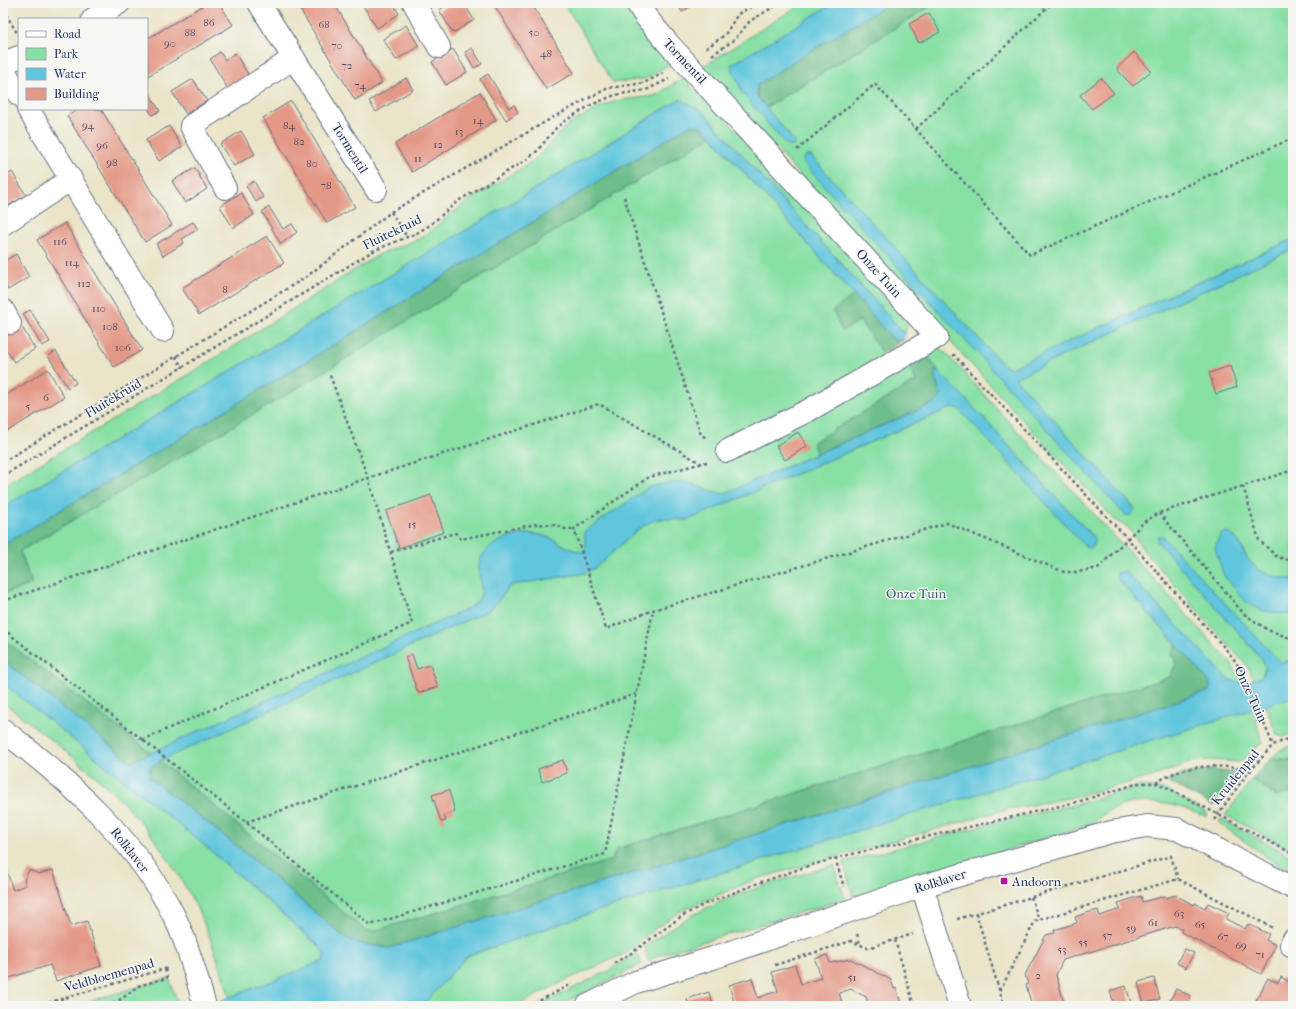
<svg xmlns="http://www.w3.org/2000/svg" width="1296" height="1009" font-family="'IM FELL French Canon',serif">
<rect width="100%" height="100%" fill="#f6f6f2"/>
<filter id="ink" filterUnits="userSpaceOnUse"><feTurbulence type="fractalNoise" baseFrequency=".025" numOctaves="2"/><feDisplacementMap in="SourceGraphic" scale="8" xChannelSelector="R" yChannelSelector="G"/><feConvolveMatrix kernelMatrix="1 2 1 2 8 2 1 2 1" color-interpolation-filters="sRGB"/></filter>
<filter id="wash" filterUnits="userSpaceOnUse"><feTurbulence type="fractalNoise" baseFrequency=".012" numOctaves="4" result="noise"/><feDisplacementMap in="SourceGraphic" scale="16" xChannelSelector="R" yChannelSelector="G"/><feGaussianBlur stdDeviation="0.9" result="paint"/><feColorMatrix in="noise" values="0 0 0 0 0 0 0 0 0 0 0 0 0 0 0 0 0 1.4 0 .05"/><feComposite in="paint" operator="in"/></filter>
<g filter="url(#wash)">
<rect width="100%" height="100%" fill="#eae5c8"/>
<path fill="#87e0a4" stroke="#518881" d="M564 3H626L672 63 645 79 613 83Z
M803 3H834L732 65 743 94 794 141 766 107 936 3H1293V239L1011 368 1004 366 811 156H806L1135 509 1015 378 1293 249V579C1278 579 1262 574 1251 563 1240 551 1244 540 1226 532L1288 615H1293V659L1281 663 1255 635 1246 643 1261 658 1266 667 1261 677 1254 680 1247 666 1144 551 1129 528 1116 521 945 336 702 67Z
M685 77 692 87 731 124 908 322 905 334 703 112 680 99 510 204 3 507V486L191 373 380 254 421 238 465 203 536 159 564 128 574 121 607 104 620 100 654 96Z
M711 136 892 338 898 341 903 340 882 353 890 363 937 348 942 349 1230 662 1243 683 1229 680 1125 571 1117 578 1177 645 1172 653 1176 664 1170 677 617 849 612 860 374 931H366L160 761 485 612 495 605 511 585 585 573C610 563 635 521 660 519 669 518 679 520 688 520L953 407 959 409 1094 538 965 398 939 372 935 403 723 494H718L585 541 586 546 584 552C571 552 562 543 550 538 531 529 499 536 485 552 471 568 489 590 477 602 475 604 470 606 467 609L151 753 3 639V594L32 584 20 551 286 395Z
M3 683 203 844 317 945 325 954 323 961 230 998C224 978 217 957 210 938 194 896 168 856 140 821 101 775 49 739 3 702Z
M1293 697V733L1283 737 1277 735 1265 705Z
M1253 709 1262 743 1240 762 1210 760 1195 761 1151 777 1069 798 1004 810 756 879 681 911 656 928 626 953 564 981 516 1006H422L467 956 597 911Z
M1293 745V760L1272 758 1280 750Z
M1252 779 1276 796 1293 792V851L1225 815Z
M1139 786 1165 790 1207 813V816C1199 815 1191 811 1184 808 1150 799 1118 798 1092 824L853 897 844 862 1005 820 1070 806Z
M1222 819 1293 857V873L1274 862 1220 824V820Z
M834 865 845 899 659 955 648 961 645 947C651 941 660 936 667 931 717 896 776 882 834 865Z
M635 954H637L642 964 557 1006H537L608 971Z
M169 978 179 1006H72Z"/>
<path fill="#6dbe8a" stroke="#447674" d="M890 3H936L766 107 758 98 757 85 794 61Z
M690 125 700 126 711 136 286 395 20 551 32 584 3 594V545L319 354Z
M854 295 892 338 898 341 903 340 882 353 860 321 842 331 833 311Z
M925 352 939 372 935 371C934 380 940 388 941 397L935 403 816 454 813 442 916 381 907 364Z
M3 639 151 753 131 762 3 660Z
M1177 645 1208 680 1210 685 1209 691 666 863 390 948 361 944 344 937 237 846 149 777 150 768 160 761 366 931H374L612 860 616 849 1170 677 1176 664 1172 653Z
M1272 758 1293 760V792L1276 796 1252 779Z
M1212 770 1237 773 1214 806 1170 783 1168 780 1183 774Z"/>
<path fill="#60c6dd" stroke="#3e7a9e" d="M834 3H890L794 61 757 85 756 93 758 98 794 141V145L792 146H787L743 94 731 65Z
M680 99 703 112 905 334 903 340 898 341 892 338 706 130 700 126 690 125 319 354 3 545V507L510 204Z
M806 156H811L1004 366 1011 368 1293 239V249L1015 378 1135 509 1131 515H1125L804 164 803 158Z
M935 371 939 372 965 398 1094 538 1093 546 1090 548 1086 547 959 409 953 407 688 520C679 520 669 518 660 519 635 522 610 563 585 573L511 585 495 605 485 612 160 761 150 768 149 777 237 846 344 937 362 944 389 948 666 863 1209 691 1210 685 1208 680 1117 578V573L1125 571 1229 680 1243 683 1261 677 1266 667 1261 658 1157 541 1158 536H1162L1281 663 1293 659V697L597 911 467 956 422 1006H207L323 961 325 954 317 944 203 844 3 683V660L131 762 467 609C470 606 475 604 477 602 489 590 471 568 485 552 499 536 530 529 550 538 561 543 571 552 584 552L586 546 584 532 649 487 668 483 684 482 723 494 935 403 941 397C940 388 934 380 935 371Z
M1226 532C1244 540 1240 551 1251 563 1261 574 1278 579 1293 579V615L1263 611 1246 602 1224 576 1215 548 1220 535Z"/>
<g id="blocks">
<path fill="#e49886" d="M207 3H219L233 25 148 76 147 39Z
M296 3H334L382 83 355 100Z
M370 3H393L399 14 377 28 364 7Z
M451 3H464L474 20 453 33 439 10Z
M493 3H531L574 73 546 89Z
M677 3H696L682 12Z
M929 13 940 32 919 43 909 24Z
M406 25 419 46 396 60 383 39Z
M472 48 482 64 474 68 465 52Z
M453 49 467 72 446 85 432 62Z
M220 52 225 60 235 53 249 76 228 89 210 59Z
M1134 52 1151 71 1133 86 1119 72 1117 68Z
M488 74 509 108 514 105 518 112 506 120 480 79Z
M406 78 413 90 376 112 369 101Z
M1101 78 1114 93 1092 109 1080 95Z
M193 79 207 101 186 114 172 92Z
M147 90 160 111 152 115 147 106Z
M480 92 496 120 412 172 395 144Z
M291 101 355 207 327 223 263 118Z
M79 109H101L172 225 145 242 67 116Z
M169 126 182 147 159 161 146 140Z
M241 131 255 154 234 166 220 144Z
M195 168 207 189 185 203 172 181Z
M12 172 26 195 5 208 3 205V178Z
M254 181 263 197 256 202 246 186Z
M241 193 254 215 233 228 220 206Z
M269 207 283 229 292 224 297 232 281 244 262 212Z
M193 222 198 229 182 239 184 243 163 256 156 244Z
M65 223 142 350 114 367 37 240Z
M267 236 284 263 199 315 182 288Z
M16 254 29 277 8 290 3 281V262Z
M30 310 50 342 42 346 23 314Z
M22 327 35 349 14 362 3 344V338Z
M56 351 76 383 68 388 48 356Z
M1230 366 1237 387 1216 394 1209 373Z
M48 369 64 397 3 434V397Z
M798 432 807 446 785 460 776 446Z
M431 495 444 532 399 548 386 511Z
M412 654 417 669 430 665 438 687 418 693 405 657Z
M563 760 567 773 542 782 538 769Z
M449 790 455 812 444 815 446 821 441 822 432 795Z
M3 860 13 890 26 885 24 880 29 870 39 874 53 870 71 926 87 921 101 966 56 981 50 965 3 980Z
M1175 895 1194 905 1195 903 1205 908 1208 903 1229 913 1226 919 1245 929 1248 924 1269 934 1266 940 1276 945 1261 974 1181 932 1182 929 1175 926 1063 960 1056 975 1065 1006H1032L1026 985 1028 984 1025 975 1046 935 1055 933 1054 930 1077 923 1075 917 1086 913 1098 910 1100 916 1120 909 1118 903 1141 896 1142 902 1165 896 1166 898Z
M1184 949 1194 953 1186 968 1177 963Z
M827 955 830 963 851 959 891 980 894 989 896 988 902 1006H869L866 997 851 989 839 993 843 1005 839 1006H731L735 1005 729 985 752 978 758 998 768 994 778 991 772 972 795 965 801 984 821 978 815 959Z
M1281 977 1293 984V1006H1253L1268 978 1278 983Z
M1154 978 1160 999 1144 1004 1138 982Z
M1126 986 1132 1006H1115L1110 991Z
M1176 989 1191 996 1186 1006H1167Z
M709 992 713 1006H689L687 999Z"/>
</g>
</g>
<g filter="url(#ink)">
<use href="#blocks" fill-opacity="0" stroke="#636f83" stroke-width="1"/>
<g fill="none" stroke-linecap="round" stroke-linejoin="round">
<g stroke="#636f83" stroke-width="24">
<path id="minor" d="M259 3 376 189
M414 3 439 47
M637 3 646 17 666 41 937 337 809 410 727 451
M93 19 119 3
M3 63 19 57
M3 69 19 95
M28 109 163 331
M225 188 191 126 294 58
M3 224 71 179
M3 310 10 323
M3 730C71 783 138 841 176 920 189 947 196 977 205 1006
M922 886 960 1006
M1293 940 1291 945 1293 946
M587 1006 636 982 713 958 922 886 1111 832 1147 826 1177 829 1293 888"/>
</g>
<path stroke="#636f83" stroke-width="2.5" stroke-dasharray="3 3" stroke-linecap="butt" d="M3 9 17 33
M706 48 725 35 738 14 757 3
M712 55 734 40 750 21 780 3
M916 129 1052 3
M797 150 875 84 1030 255 1293 138
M624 197 701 435 707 438
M391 212 407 237
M953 354 1128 539 1230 654 1242 671 1273 745
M176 356 182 368
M3 462 306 277 391 212 552 118 608 88 644 83 663 73
M707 462 649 477 574 529 606 629 653 610 947 523 1064 572H1078L1098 568 1144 522 1159 513 1293 470
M3 476 373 251 417 233 430 225 458 201 526 160 537 151 556 128 566 120 591 105 615 95 646 90 669 79
M1243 486 1259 540 1277 557 1293 561
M1159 513 1244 614 1268 630 1290 638 1293 637
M391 552 455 533 461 539 536 524 555 525 565 529H574
M3 601 368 478 599 404 702 464
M3 629 246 822 370 925 605 854 653 611
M142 740 412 623 368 478 329 373
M1156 783C1186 762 1218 765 1252 770
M1214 820 1244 778 1273 745 1293 737
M246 822 636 694
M835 858 844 887
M1031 897 1039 920
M976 913 1004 1006
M957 919 1171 856 1178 879
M857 934 860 944
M895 940 914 1006
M614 963 633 952 682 916 705 904 756 884 808 866 848 855 1077 802 1139 783H1156L1166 787 1293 854
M775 965 851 941 868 948 913 934
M1000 991 1035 921 1178 879 1273 928
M37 1006 168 968
M108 1006 123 998 138 986 167 978 165 969
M529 1006 572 984"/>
<use href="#minor" stroke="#fff" stroke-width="22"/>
</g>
</g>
<rect fill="#b5179e" stroke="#f6f6f2" stroke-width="1.5" x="1000" y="877" width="8" height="8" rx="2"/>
<g text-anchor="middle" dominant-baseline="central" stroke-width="3" stroke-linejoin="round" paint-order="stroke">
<g font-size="11" fill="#4d4968">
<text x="209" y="22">86</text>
<text x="324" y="24">68</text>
<text x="190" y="32">88</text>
<text x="534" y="32">50</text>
<text x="170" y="43">90</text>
<text x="337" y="45">70</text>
<text x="546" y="53">48</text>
<text x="347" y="65">72</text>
<text x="360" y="85">74</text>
<text x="478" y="120">14</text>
<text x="88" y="125">94</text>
<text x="289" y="125">84</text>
<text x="459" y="131">13</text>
<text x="299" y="141">82</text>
<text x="438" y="144">12</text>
<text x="102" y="145">96</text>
<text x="418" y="158">11</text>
<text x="112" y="162">98</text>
<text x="312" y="163">80</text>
<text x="326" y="185">78</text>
<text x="60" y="241">116</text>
<text x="72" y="262">114</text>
<text x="84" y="283">112</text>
<text x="225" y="289">8</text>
<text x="99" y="308">110</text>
<text x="110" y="326">108</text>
<text x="123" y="347">106</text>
<text x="46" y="397">6</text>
<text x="28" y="406">5</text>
<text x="412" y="524">15</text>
<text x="1179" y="913">63</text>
<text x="1153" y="922">61</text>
<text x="1200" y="924">65</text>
<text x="1131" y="928">59</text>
<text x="1107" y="935">57</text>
<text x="1223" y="936">67</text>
<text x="1083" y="942">55</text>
<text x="1241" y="945">69</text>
<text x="1062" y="949">53</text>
<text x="1260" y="954">71</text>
<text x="1038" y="975">2</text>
<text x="852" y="977">51</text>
</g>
<g font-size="13" fill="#1b2f5e" stroke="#f6f6f2">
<text transform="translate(685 61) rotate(47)">Tormentil</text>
<text transform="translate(350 148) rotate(58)">Tormentil</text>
<text transform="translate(392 232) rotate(-26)">Fluitekruid</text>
<text transform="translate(879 273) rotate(48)">Onze Tuin</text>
<text transform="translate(113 398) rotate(-31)">Fluitekruid</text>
<text transform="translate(1251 694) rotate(65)">Onze Tuin</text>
<text transform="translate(1235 777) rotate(-51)">Kruidenpad</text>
<text transform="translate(130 850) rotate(52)">Rolklaver</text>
<text transform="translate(940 881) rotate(-17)">Rolklaver</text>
<text transform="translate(109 975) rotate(-16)">Veldbloemenpad</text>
</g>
<g font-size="13" fill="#365b70" stroke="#f6f6f2">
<text x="916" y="593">Onze Tuin</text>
</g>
<g font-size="13" fill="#1b2f5e" stroke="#f6f6f2" text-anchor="start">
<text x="1012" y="881">Andoorn</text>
</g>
</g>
<rect width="1296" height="1009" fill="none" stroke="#f6f6f2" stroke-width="16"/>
<rect x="18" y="18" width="130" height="92" fill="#f6f6f2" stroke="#9ea6b7"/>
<rect x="26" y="31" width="20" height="6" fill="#ffffff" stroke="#9ea6b7"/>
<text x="54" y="38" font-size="12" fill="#1b2f5e">Road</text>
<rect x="26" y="48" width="20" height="12" fill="#87e0a4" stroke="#9ea6b7"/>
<text x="54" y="58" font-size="12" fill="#1b2f5e">Park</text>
<rect x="26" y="68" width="20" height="12" fill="#60c6dd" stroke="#9ea6b7"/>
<text x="54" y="78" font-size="12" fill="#1b2f5e">Water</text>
<rect x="26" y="88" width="20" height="12" fill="#e49886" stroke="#9ea6b7"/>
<text x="54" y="98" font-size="12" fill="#1b2f5e">Building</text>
</svg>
